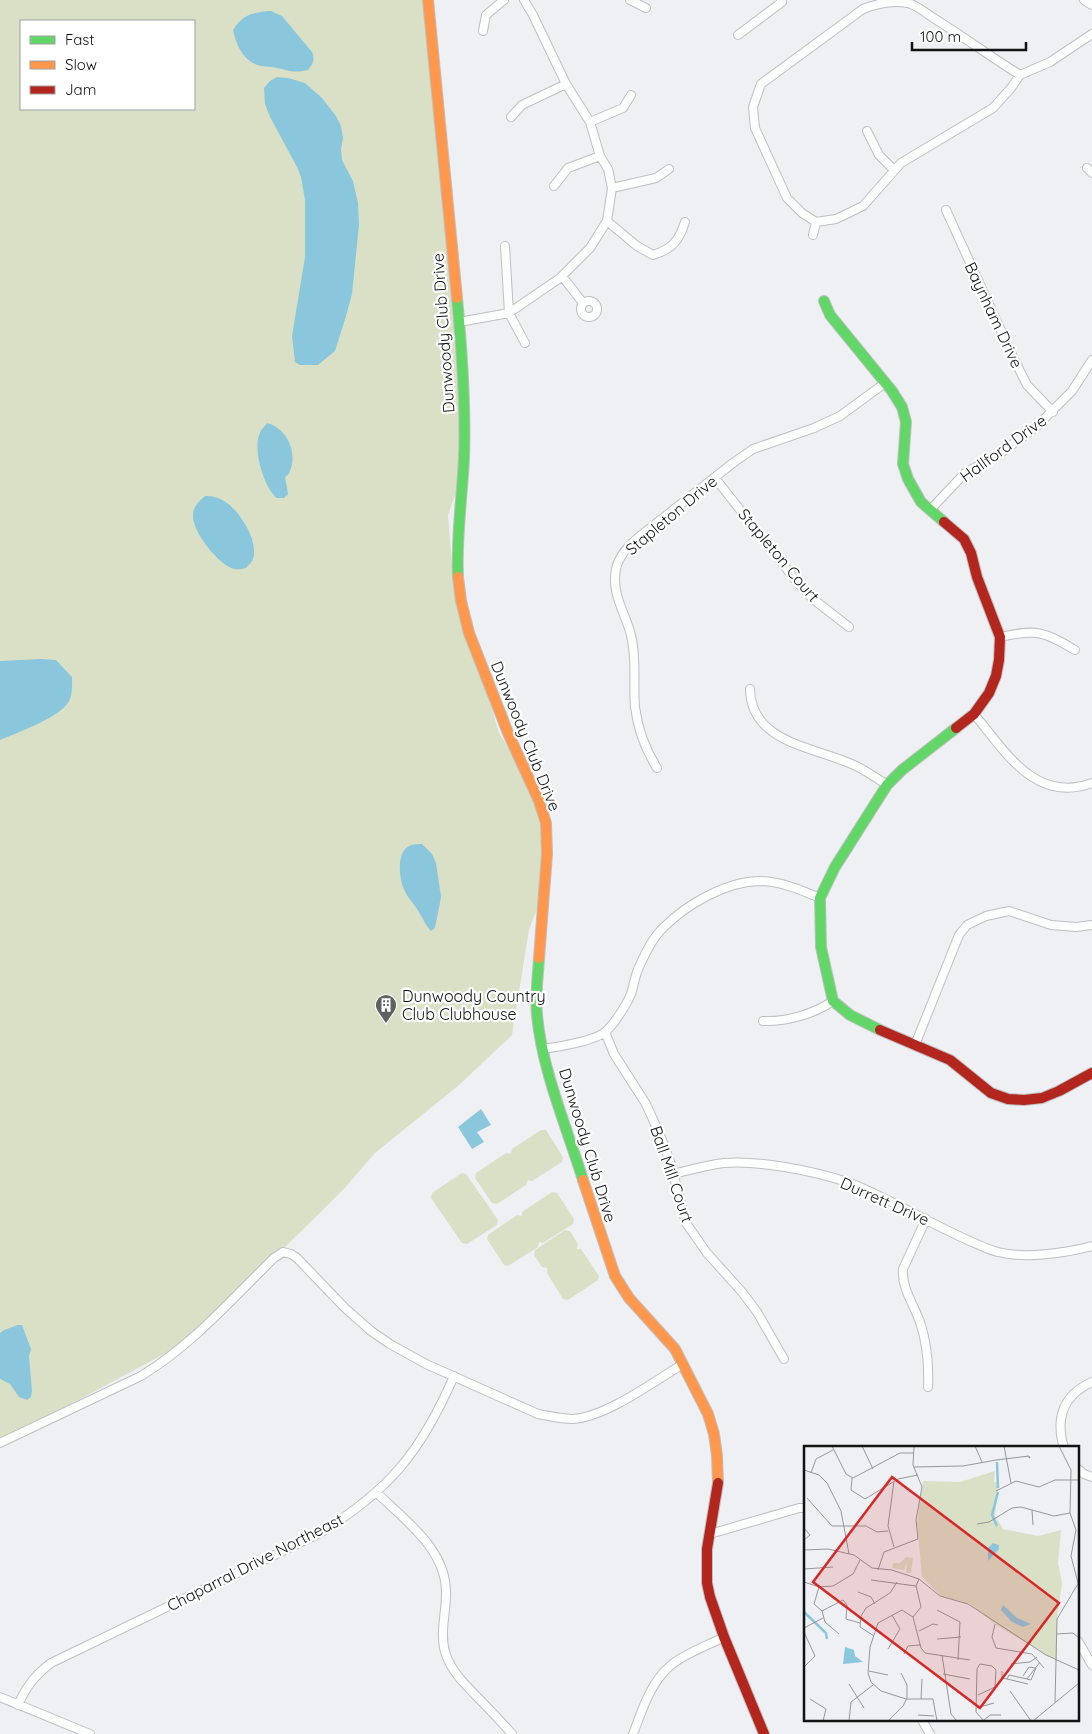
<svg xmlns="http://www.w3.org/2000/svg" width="1092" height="1734" font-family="Quicksand,sans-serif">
<rect width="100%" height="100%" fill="#eef0f3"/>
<path fill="#d9e0c6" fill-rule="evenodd" d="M0 0H425L435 71 466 464 448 515 453 580 499 733 547 804 546 886 529 930 512 1035 459 1085 375 1153 343 1190 285 1247 179 1346 0 1442ZM21 21H194V109H21Z
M541 1130H546L563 1157 562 1162 532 1181 528 1180 526 1185 497 1204 492 1203 475 1178 476 1173 506 1153 511 1154 512 1149Z
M462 1173 466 1174 498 1220 497 1225 467 1244 462 1243 431 1198 432 1193Z
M552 1192 557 1193 574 1219 573 1224 543 1243 539 1242 538 1247 508 1266 504 1265 487 1239 488 1235 517 1215 522 1216V1212Z
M565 1230 570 1231 578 1244 577 1249H581L599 1276 598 1280 568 1300 563 1299 547 1273V1268L542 1267 534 1255 535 1250Z"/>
<path fill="#8bc7dc" d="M271 11 282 16 312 52C315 61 313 63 308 70 293 73 290 71 277 68 270 66 263 67 257 65 242 59 236 44 233 30 243 14 254 12 271 11Z
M277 77 288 78 305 83 322 98 336 116 341 126 343 138 341 149 342 160 353 181 358 203 359 225 352 294 346 316 335 351 318 365H300L295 362 292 336 305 257V200L301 177 297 167 270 117 265 104 264 88 270 81Z
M267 423C289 429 299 456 288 475L285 477 288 494 284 498H277C264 488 252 448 260 433 261 429 265 426 267 423Z
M205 496C211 496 218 497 224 501 239 510 259 540 253 559 252 562 248 566 246 568 242 569 238 570 234 569 219 565 192 532 193 515 193 507 199 501 205 496Z
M41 659 56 660 72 677C72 685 73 698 67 704 57 718 17 733 0 740V661Z
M422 844 432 854 436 863 441 897 435 928 431 931C426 926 424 920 420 914 415 904 405 896 402 884 399 873 397 850 411 845 414 844 419 844 422 844Z
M481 1109 491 1125 477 1132 484 1142 472 1149 458 1127Z
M18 1325H22L31 1349 29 1356 32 1391 31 1397 27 1400 19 1397 10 1384 0 1379V1333L4 1330Z"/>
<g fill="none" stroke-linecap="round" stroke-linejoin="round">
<g stroke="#bebfc2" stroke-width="10">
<path id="street" d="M630 0 646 8
M1084 0 1092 5
M483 31 486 15 504 0
M738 35 782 2 781 0
M1020 75C991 57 964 37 935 19 927 14 918 6 908 3 892 0 878 3 863 9L761 84 753 107 755 128 787 198 802 213 816 222 836 219 863 206 901 163 993 108 1011 88 1020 75 1050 62 1092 34
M511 117 522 105 566 84
M590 122 623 108 631 95
M867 131 879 155 894 170
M1087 168 1092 173
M554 186 568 168 600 156
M612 188 656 178 669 169
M946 210 1013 357 1027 385 1053 412
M607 221 637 246 653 255C672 249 679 241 685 222
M813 235 816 222
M505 246 509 313 525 343
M562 276 583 303
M581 309a8 8 0 1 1 16 0a8 8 0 1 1-16 0Z
M459 322 509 313 560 278 590 248 607 221 612 188 608 169 600 156 590 122 566 84 533 15 524 0
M715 478 797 582 813 599 849 627
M930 510 965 473 999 454 1035 428 1072 391 1092 360
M1000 637C1037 629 1043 631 1075 650
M750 689C751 745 819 747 858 767 868 772 878 779 887 785
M974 714C1005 751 1035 804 1092 783
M657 768C645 749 638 730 635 707 633 683 637 659 631 635 625 612 611 594 616 569 619 555 629 545 640 536L733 463 753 449 814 428 840 416 885 383
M763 1021C786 1022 814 1014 833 1001
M605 1032 614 1054 646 1104 660 1135 670 1161 686 1223 707 1253 742 1292 757 1312 784 1359
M915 1045 959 935 967 925 986 916 1009 911 1051 925 1076 927 1092 925
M543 1049C558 1047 594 1041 605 1032 613 1026 627 1004 631 994 634 985 635 974 640 965 646 952 653 937 664 927 687 904 726 882 758 881 780 881 801 890 820 898
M673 1174C690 1170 707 1165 724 1163 759 1160 814 1171 847 1182 857 1185 866 1190 875 1194 907 1209 938 1227 970 1241 979 1245 989 1250 998 1252 1025 1259 1065 1253 1092 1246
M926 1219 903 1269C901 1288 915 1306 921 1325 927 1345 929 1366 928 1387
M0 1443 141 1376C192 1345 231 1300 274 1258L283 1252 291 1254 297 1258 345 1308 371 1331 390 1344 426 1364 538 1414C550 1416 561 1419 573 1419 606 1417 653 1382 683 1364
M1064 1448C1055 1418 1063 1395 1092 1382
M1078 1469 1084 1474 1092 1477
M377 1493C406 1521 447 1550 446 1594 446 1615 439 1634 446 1655 453 1675 471 1690 486 1706 495 1715 503 1724 512 1734
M710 1534 799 1508H806
M1078 1641 1092 1665
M0 1697 90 1734
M18 1705C26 1687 35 1675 51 1663L318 1534C389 1491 421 1452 454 1376
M922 1720 930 1734
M633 1734C642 1711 650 1683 670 1666 685 1653 707 1646 724 1637"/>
</g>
<g stroke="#bebfc2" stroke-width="12">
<path id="fast" d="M457 298C462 351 466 405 464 459 462 498 456 538 458 577
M824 301 830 315 892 391 902 407 906 422 903 464 908 479 921 502 944 522
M539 958C538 977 535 996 537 1015 542 1070 567 1128 583 1180
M880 1030 850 1015 833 1001 821 947 820 898 835 867 887 785 902 770 956 728"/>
</g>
<g stroke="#bebfc2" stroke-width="12">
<path id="slow" d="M428 0 457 298
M458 577 461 601 469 633 508 733 539 801 546 823 547 854 539 958
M583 1180 615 1276 629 1298 675 1349 708 1414 714 1434 717 1456 718 1483"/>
</g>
<g stroke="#bebfc2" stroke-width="12">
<path id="jam" d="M944 522 964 539 971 553 977 577 1000 637 999 660 996 676 989 693 974 714 956 728
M880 1030 950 1060 991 1093 1008 1099 1024 1100 1042 1098 1059 1091 1092 1073
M718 1483 707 1549V1583L710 1597 724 1637 764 1734"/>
</g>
<use href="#street" stroke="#fcfdfd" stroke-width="8"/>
<use href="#fast" stroke="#63d668" stroke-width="10"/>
<use href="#slow" stroke="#ff974d" stroke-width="10"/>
<use href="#jam" stroke="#b3261e" stroke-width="10"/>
</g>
<defs>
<g id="building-pin" transform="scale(1.125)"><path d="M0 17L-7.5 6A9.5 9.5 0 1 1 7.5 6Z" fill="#5e6061" stroke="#fff"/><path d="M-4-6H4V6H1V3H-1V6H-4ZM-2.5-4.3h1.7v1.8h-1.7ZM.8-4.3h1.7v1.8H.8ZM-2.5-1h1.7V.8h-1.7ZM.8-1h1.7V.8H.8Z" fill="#fff"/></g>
</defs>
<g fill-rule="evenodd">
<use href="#building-pin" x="386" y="1005"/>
</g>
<g text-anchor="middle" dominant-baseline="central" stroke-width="4.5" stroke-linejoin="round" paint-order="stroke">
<g font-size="16" fill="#101213" stroke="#fff">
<text transform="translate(994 315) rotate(65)">Baynham Drive</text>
<text transform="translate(443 333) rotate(-94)">Dunwoody Club Drive</text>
<text transform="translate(1003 448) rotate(-36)">Hallford Drive</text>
<text transform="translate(671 515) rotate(-40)">Stapleton Drive</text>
<text transform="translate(779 555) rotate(50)">Stapleton Court</text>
<text transform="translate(526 736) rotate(68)">Dunwoody Club Drive</text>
<text transform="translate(588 1145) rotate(73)">Dunwoody Club Drive</text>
<text transform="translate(672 1174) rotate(71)">Ball Mill Court</text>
<text transform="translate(885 1201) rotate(24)">Durrett Drive</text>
<text transform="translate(255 1562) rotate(-27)">Chaparral Drive Northeast</text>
</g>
<g font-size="16" fill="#101213" stroke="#fff" text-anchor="start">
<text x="402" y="996">Dunwoody Country<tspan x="402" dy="18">Club Clubhouse</tspan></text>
</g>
</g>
<g transform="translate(804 1446)">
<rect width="275" height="275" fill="#eef0f3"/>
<path d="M191 25 190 36H195L191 70 199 83 234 90 257 84 254 117 258 137 253 172V215L192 179 166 158 138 151 118 131 113 77 119 35 156 36ZM102 111 109 112 107 127H102L103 116 100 124 88 122 89 117H96Z" fill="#d9e0c6"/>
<path d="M189 97 195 99V103L184 115V102ZM199 159 213 172 227 178 219 181 208 176 197 164ZM41 201 50 204 51 210 59 216 39 218Z" fill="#8bc7dc"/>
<path fill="none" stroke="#8bc7dc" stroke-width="2.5" d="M193 16 194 42M193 80 188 69 194 46M0 166 22 187 23 193"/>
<path fill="none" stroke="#959799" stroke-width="1" d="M28 0 42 28 49 32 96 7H110M58 0 69 23M171 0 178 16M200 0 207 37M255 0 267 24 266 67 272 84 267 110 274 137M110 21 159 20 192 14 225 10 226 12 223 10M0 24 15 29 23 37 37 65 45 108M7 27 12 13 29 4M48 32 47 44 61 53 94 33 114 29M90 35 84 80 90 101M192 45 212 35 235 41 251 34H275M3 52 28 80H62L73 86 84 85M228 64 229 79M173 78 185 76 208 62 217 61 250 70 266 67M0 82 6 89 0 94M0 104 24 103 50 109 68 122 88 124 115 133 136 150 164 158 242 209 275 224M0 123 29 121M74 124 80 106 114 93 112 74 118 41 109 19 110 0M67 134 112 140M0 136 15 141 29 140 49 128 56 114M15 141 10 158 18 165 21 176 35 188M54 146 67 151 71 158M133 164 156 176 154 214M18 165 39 154 43 159 42 173 56 177M109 171 117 161 112 140 115 133M191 178 188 191 192 202 228 208 240 222M0 182 19 172M115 185 129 178 134 179M0 186 11 210 0 221M253 188 269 187 275 192M70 190 56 181 57 170 62 162 86 147 93 136M133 193 157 191M84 203 96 183 88 169M100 208 104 200 116 199M138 209 147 268 153 275M207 218 226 216 233 211M65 225 84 229M198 225V232L203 233 205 229 223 233M139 228 166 233M219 230 225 221 232 222 227 234 223 233M203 233 224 238M223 233 236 216M45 238 60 262M206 245 227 275M174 249 191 241 192 224 188 220 176 218 173 223 172 266 180 275M6 253 22 263 19 275M117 253 118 233M251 256 253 173 275 136M172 262 190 257M114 269 130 270M180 274 186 269H197M45 275 47 256 69 239M84 275 99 260 103 252V239L97 227M133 275 129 253H102L77 245 67 236 64 227 66 201 74 177 98 164 109 171 117 202 121 207 166 214M229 275 275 237"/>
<path fill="#d62828" fill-opacity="0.15" stroke="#d62828" stroke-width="2.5" d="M88 31 255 157 176 262 9 136Z"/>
<rect width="275" height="275" fill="none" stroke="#101213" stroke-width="2.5"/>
</g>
<rect x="20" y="20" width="175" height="90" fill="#ffffff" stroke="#9fa0a1"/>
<rect x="30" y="36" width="25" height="8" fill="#63d668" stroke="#9fa0a1"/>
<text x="65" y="45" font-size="15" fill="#101213">Fast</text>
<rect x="30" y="61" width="25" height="8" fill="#ff974d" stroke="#9fa0a1"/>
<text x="65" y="70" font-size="15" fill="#101213">Slow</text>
<rect x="30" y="86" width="25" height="8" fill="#b3261e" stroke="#9fa0a1"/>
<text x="65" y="95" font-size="15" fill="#101213">Jam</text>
<path d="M912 42v8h114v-8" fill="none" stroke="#101213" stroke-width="2.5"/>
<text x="920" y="42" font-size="15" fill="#101213" stroke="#ffffff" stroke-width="4" paint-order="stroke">100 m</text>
</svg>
